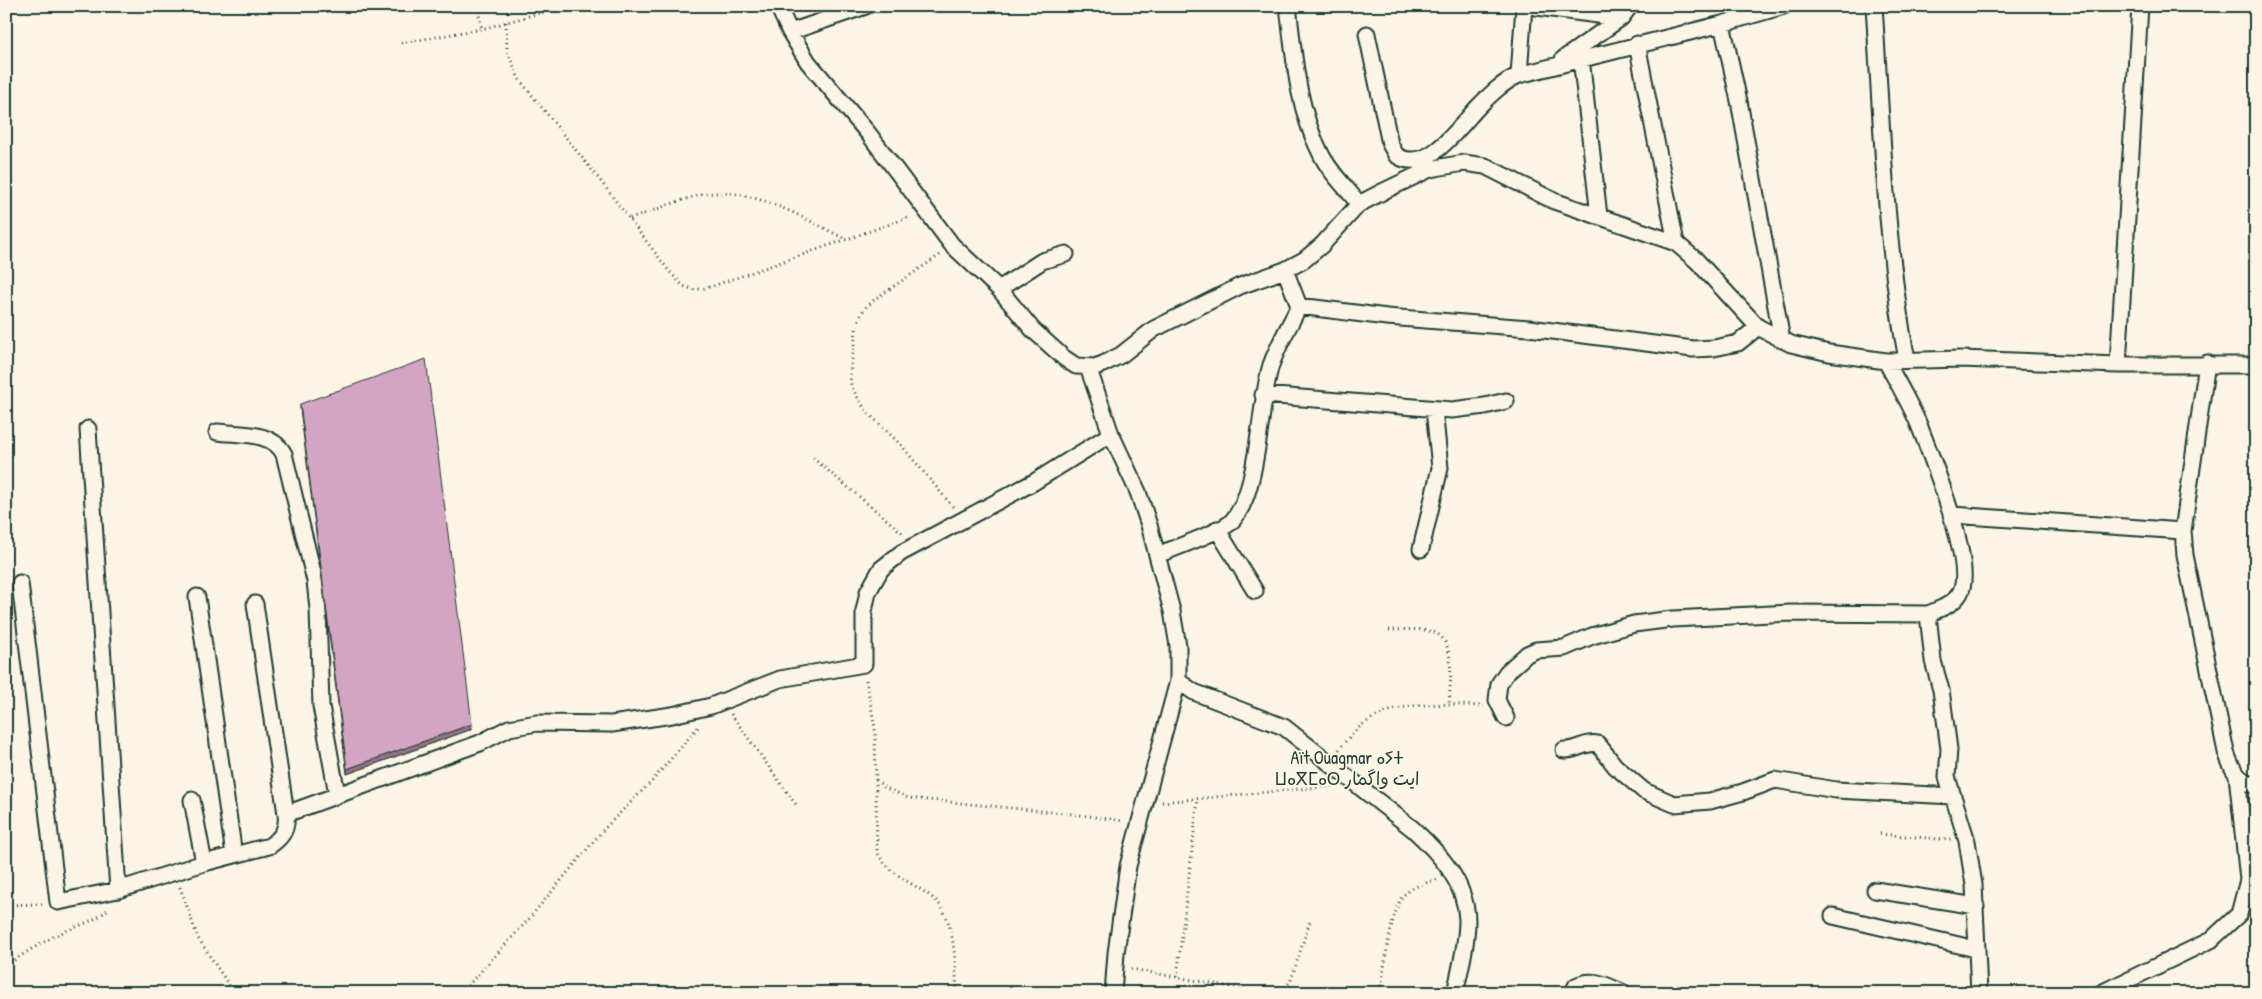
<svg xmlns="http://www.w3.org/2000/svg" width="2262" height="999" font-family="'Patrick Hand','Playpen Sans Arabic','Noto Sans Tifinagh',sans-serif">
<rect width="100%" height="100%" fill="#fcf5e5"/>
<filter id="ink" filterUnits="userSpaceOnUse"><feTurbulence type="fractalNoise" baseFrequency=".02" numOctaves="2"/><feDisplacementMap in="SourceGraphic" scale="10" xChannelSelector="R" yChannelSelector="G"/><feConvolveMatrix kernelMatrix="1 2 1 2 8 2 1 2 1" color-interpolation-filters="sRGB"/></filter>
<g filter="url(#ink)">
<g fill="none" stroke-linecap="round" stroke-linejoin="round">
<g stroke="#1f3d34" stroke-width="19">
<path id="street" d="M778 6 790 32 808 62 868 133 952 245 999 289 1033 330 1064 358 1076 366 1095 367 1103 364 1121 355 1154 329 1240 286 1285 270 1304 260 1322 245 1359 204 1384 191 1430 169 1464 163 1485 166 1554 201 1676 243 1697 261 1758 327 1791 344 1829 353 1886 361 1961 359 2118 365H2256
M1288 6C1294 55 1297 107 1320 152 1329 172 1346 187 1359 204
M1529 6 1621 18
M1874 6C1882 124 1885 244 1907 360
M1722 24 1739 101 1782 340
M790 32 866 6
M1367 34 1390 144 1396 155C1427 177 1461 124 1479 106 1491 94 1503 82 1519 75L1722 24 1784 6
M1637 44 1676 243
M1581 58 1599 216
M1563 59 1621 18 1630 6
M1519 75 1524 6
M999 289 1042 261 1066 254
M1299 306 1387 317 1529 328 1693 349 1714 348 1738 343 1758 327
M2207 363 2183 531 2185 555 2226 752C2231 767 2238 783 2256 785
M2118 365 2140 6
M1088 367 1111 434 1138 492 1149 525 1172 611 1178 646V681L1194 692 1284 727 1413 829C1439 853 1466 882 1467 920 1467 944 1460 970 1455 993
M1263 395 1452 410 1485 406 1506 401
M88 429 118 890
M217 432C240 435 272 431 284 454L315 581 318 609 321 706 337 794
M1952 515 2183 531
M1217 529 1255 591
M1421 549 1440 468 1434 409
M1157 555C1172 549 1220 532 1230 523 1260 495 1258 406 1271 365 1278 345 1290 325 1299 306L1285 270
M20 583 58 902 118 890 204 863 269 846C282 838 288 829 286 814L480 743 509 728 537 723 612 724 672 715 711 706 780 679 864 664V611L868 592 881 569 901 553 1034 482 1111 434
M197 597 234 855
M255 604 286 814
M1928 614 1933 661 1941 690 1949 749 1947 777 1967 841 1974 885 1979 993
M1506 718 1497 700 1499 684 1507 672 1527 654 1536 650 1564 648 1592 636 1634 624 1673 619 1791 613 1928 614C1940 609 1953 605 1960 593 1976 566 1931 456 1919 425 1910 403 1897 382 1886 361
M1564 750C1576 751 1586 741 1598 744L1615 766 1644 791 1674 804 1710 801 1743 792 1775 780 1836 790 1953 796
M192 800 204 863
M1875 890 1976 906
M1833 916 1976 949
M1113 993 1116 953 1128 866 1178 681
M1573 993 1576 986C1593 977 1607 986 1624 993
M2101 993 2211 940 2239 914 2248 880 2237 775"/>
</g>
<path stroke="#1f3d34" stroke-width="3" stroke-dasharray="1 4" stroke-linecap="butt" d="M477 6 482 29
M506 22 507 51 519 79 599 179 669 271 683 286 695 290 710 287 910 217
M401 43 482 29 565 6
M630 219C653 211 676 201 700 195 748 184 804 218 845 239
M940 255 875 299 864 309 857 324 850 373 851 386 866 411 901 445 953 507
M813 458 905 535
M1389 630C1403 630 1419 628 1433 632 1457 639 1450 685 1449 704
M866 680 875 728 877 852C890 876 912 882 933 898 956 915 955 966 957 993
M731 714 797 806
M1339 750C1375 697 1427 704 1484 706
M876 780 884 787 908 798 1073 814 1124 821
M1162 802 1332 786
M1880 834 1951 840
M180 887 198 938 234 993
M6 905 43 904
M6 966C24 953 41 943 61 933 78 925 96 922 109 908
M1131 969 1266 993
M1177 977 1198 799
M1381 986C1385 966 1391 904 1406 893 1414 886 1428 882 1438 879
M461 993 528 920 604 829 652 781 700 725
M1276 993 1290 983 1310 921"/>
<use href="#street" stroke="#fcf5e5" stroke-width="15"/>
</g>
<path fill="#b68da8" stroke="#1f3d34" d="M300 404 472 729 347 774 300 409Z"/>
<path fill="#947388" stroke="#1f3d34" d="M472 724V729L347 774V769Z"/>
<path fill="#d4a4c3" stroke="#1f3d34" d="M426 359 472 724 347 769 300 404Z"/>
</g>
<g text-anchor="middle" dominant-baseline="central" stroke-width="4" stroke-linejoin="round" paint-order="stroke">
<g font-size="18" fill="#1f3d34" stroke="#fcf5e5">
<text x="1347" y="757">Aït Ouagmar ⴰⵢⵜ<tspan x="1347" dy="21">ⵡⴰⴳⵎⴰⵔ ايت واگمار</tspan></text>
</g>
</g>
<rect width="2262" height="999" fill="none" stroke="#fcf5e5" stroke-width="25"/>
<rect x="12" y="12" width="2237" height="974" fill="none" stroke="#1f3d34" stroke-width="2" filter="url(#ink)"/>
</svg>
